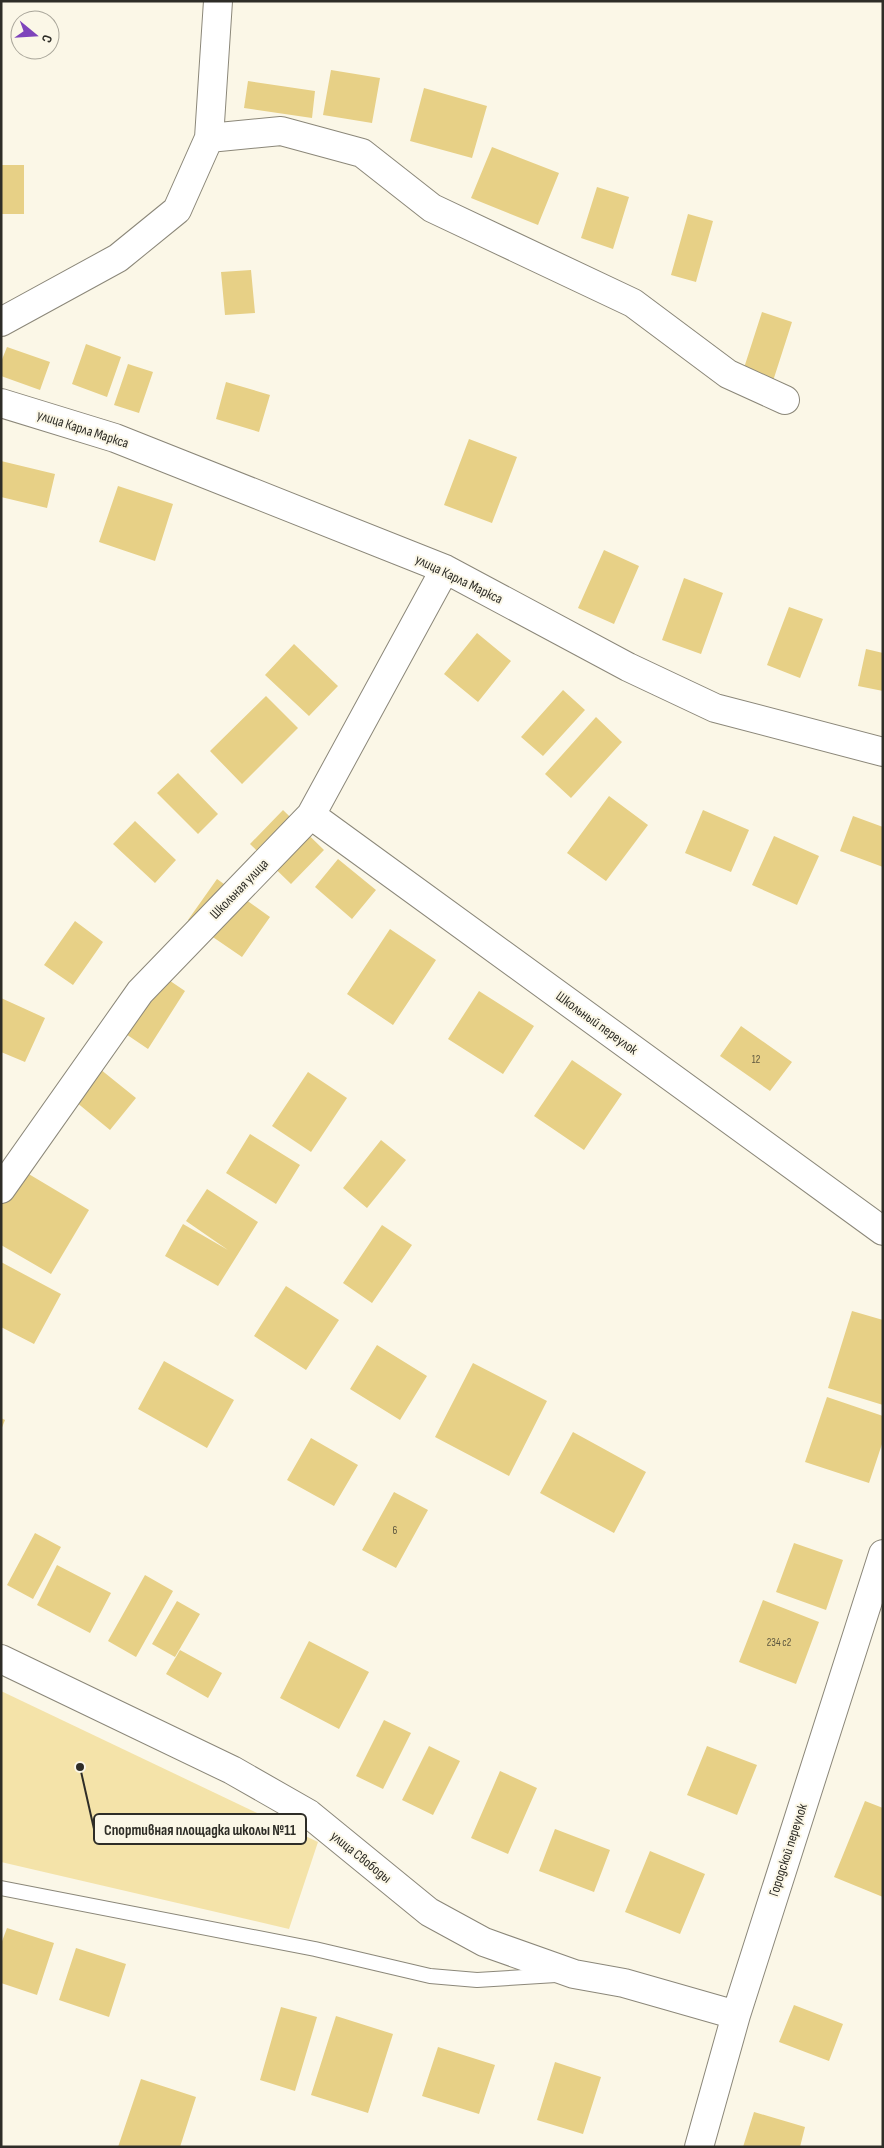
<svg xmlns="http://www.w3.org/2000/svg" width="884" height="2148" font-family="'Sofia Sans Condensed',sans-serif">
<rect width="100%" height="100%" fill="#fbf7e7"/>
<path fill="#f4e3a9" d="M1 1691 318 1842 289 1929 1 1862Z"/>
<path fill="#e7d086" d="M331 70 380 78 372 123 323 115Z
M248 81 315 91 312 118 244 108Z
M424 88 487 106 472 158 410 141Z
M492 147 559 173 538 225 471 198Z
M1 165H24V214H1Z
M597 187 629 197 613 249 581 238Z
M688 214 713 221 696 282 671 275Z
M251 270 255 313 225 315 221 272Z
M762 312 792 322 773 381 743 371Z
M86 344 121 357 107 397 72 384Z
M7 347 50 362 40 390 1 376V362Z
M128 364 153 372 139 413 114 405Z
M226 382 270 395 259 432 216 419Z
M469 439 517 457 492 523 444 505Z
M1 461 55 474 47 508 1 497Z
M118 486 173 504 155 561 99 542Z
M604 550 639 566 614 624 578 608Z
M684 578 723 593 701 654 662 640Z
M789 607 823 619 800 678 767 665Z
M477 633 511 661 478 702 444 674Z
M294 644 338 686 309 716 265 675Z
M866 649 883 653V691L858 686Z
M563 690 585 710 543 756 521 737Z
M266 696 298 728 242 784 210 751Z
M596 717 622 742 571 798 545 774Z
M178 773 218 814 198 834 157 793Z
M609 796 648 825 606 881 567 853Z
M283 810 324 850 291 884 250 844Z
M703 810 749 830 731 872 685 853Z
M853 816 883 827V867L840 851Z
M135 821 176 860 155 883 113 844Z
M774 836 819 856 797 905 752 885Z
M338 859 376 890 352 919 315 887Z
M217 879 270 917 242 957 188 920Z
M75 921 103 942 73 985 44 965Z
M390 929 436 960 393 1025 347 994Z
M154 970 185 991 148 1049 117 1028Z
M479 991 534 1026 503 1074 448 1039Z
M1 998 45 1018 25 1062 1 1052Z
M741 1026 792 1062 770 1091 720 1056Z
M572 1060 622 1094 584 1150 534 1116Z
M95 1065 136 1098 110 1130 70 1097Z
M308 1072 347 1098 311 1152 272 1126Z
M250 1134 300 1165 276 1204 226 1173Z
M381 1140 406 1160 367 1208 343 1188Z
M22 1170 89 1210 51 1274 1 1245V1205Z
M207 1189 258 1222 218 1286 165 1256 183 1224 228 1250 186 1221Z
M382 1225 412 1245 372 1303 343 1283Z
M1 1262 61 1294 34 1344 1 1327Z
M286 1286 339 1320 306 1370 254 1336Z
M852 1311 883 1320V1405L828 1388Z
M377 1345 427 1376 400 1420 350 1389Z
M164 1361 234 1400 207 1448 138 1409Z
M473 1363 547 1401 509 1476 435 1437Z
M827 1397 883 1416V1441L869 1483 805 1462Z
M1 1418 5 1420 1 1430Z
M573 1432 646 1472 614 1533 540 1493Z
M311 1438 358 1465 334 1506 287 1480Z
M394 1492 428 1510 396 1568 362 1550Z
M35 1533 61 1547 33 1599 7 1585Z
M794 1543 843 1560 826 1610 776 1592Z
M57 1565 111 1593 90 1633 37 1605Z
M145 1575 173 1591 136 1657 108 1641Z
M763 1600 819 1622 796 1684 739 1662Z
M177 1601 200 1614 175 1657 152 1644Z
M309 1641 369 1672 339 1729 280 1698Z
M180 1650 222 1673 208 1698 166 1674Z
M384 1720 411 1733 383 1789 356 1776Z
M429 1746 460 1761 433 1815 402 1800Z
M707 1746 757 1765 737 1815 687 1795Z
M500 1771 537 1788 508 1854 471 1838Z
M865 1801 883 1808V1897L834 1877Z
M555 1829 610 1850 594 1892 539 1871Z
M650 1851 705 1874 680 1934 625 1912Z
M7 1928 54 1943 37 1995 1 1983V1944Z
M76 1948 126 1964 109 2017 59 2000Z
M794 2005 843 2024 829 2061 779 2042Z
M281 2007 317 2017 295 2091 260 2080Z
M336 2016 393 2034 368 2113 311 2095Z
M438 2047 495 2065 479 2114 422 2096Z
M555 2062 601 2077 583 2134 537 2120Z
M141 2079 196 2097 180 2147H118Z
M754 2112 805 2127 800 2147H743Z"/>
<g fill="none" stroke-linecap="round" stroke-linejoin="round">
<g stroke="#8b8779" stroke-width="16">
<path id="service" d="M1 1888 315 1949 430 1976 477 1980 556 1975"/>
</g>
<g stroke="#8b8779" stroke-width="30">
<path id="minor" d="M209 138 281 131 362 153 432 208 633 303 728 374 785 400
M1 322 118 258 177 210 209 138 218 1
M1 403 115 438 445 569 628 667 715 708 883 752
M311 815 883 1231
M1 1189 140 992 311 815 445 569
M1 1659 232 1770 309 1814 429 1912 484 1942 574 1974 624 1983 736 2015
M699 2147 736 2015 883 1554"/>
</g>
<use href="#service" stroke="#fff" stroke-width="14"/>
<use href="#minor" stroke="#fff" stroke-width="28"/>
</g>
<g text-anchor="middle" dominant-baseline="central" stroke-width="4" stroke-linejoin="round" paint-order="stroke">
<g font-size="11" fill="#5c563f">
<text x="756" y="1059">12</text>
<text x="395" y="1530">6</text>
<text x="779" y="1642">234 с2</text>
</g>
<g font-size="14" fill="#2e2d27" stroke="#fbf7e7">
<text transform="translate(83 429) rotate(18)">улица Карла Маркса</text>
<text transform="translate(459 579) rotate(26)">улица Карла Маркса</text>
<text transform="translate(239 889) rotate(-46)">Школьная улица</text>
<text transform="translate(597 1023) rotate(36)">Школьный переулок</text>
<text transform="translate(788 1850) rotate(-72)">Городской переулок</text>
<text transform="translate(361 1857) rotate(39)">улица Свободы</text>
</g>
</g>
<path fill="none" stroke="#2e2d27" stroke-width="2" d="M80 1767L94 1829"/>
<circle fill="#2e2d27" stroke="#fbf7e7" stroke-width="2" cx="80" cy="1767" r="5"/>
<rect fill="#fbf7e7" stroke="#2e2d27" stroke-width="2" x="94" y="1814" width="212" height="30" rx="5"/>
<g font-size="15" text-anchor="middle" font-weight="bold" fill="#2e2d27">
<text x="200" y="1835">Спортивная площадка школы №11</text>
</g>
<rect width="884" height="2148" fill="none" stroke="#2e2d27" stroke-width="5"/>
<g transform="translate(35 35) rotate(108)"><circle r="24" fill="#fbf7e7" stroke="#a9a69a"/>
<path d="M0-4L9 19L0 12L-9 19Z" fill="#7e44bb"/>
<text y="-8" font-size="14" font-weight="bold" text-anchor="middle" fill="#2e2d27">С</text>
</g>
</svg>
